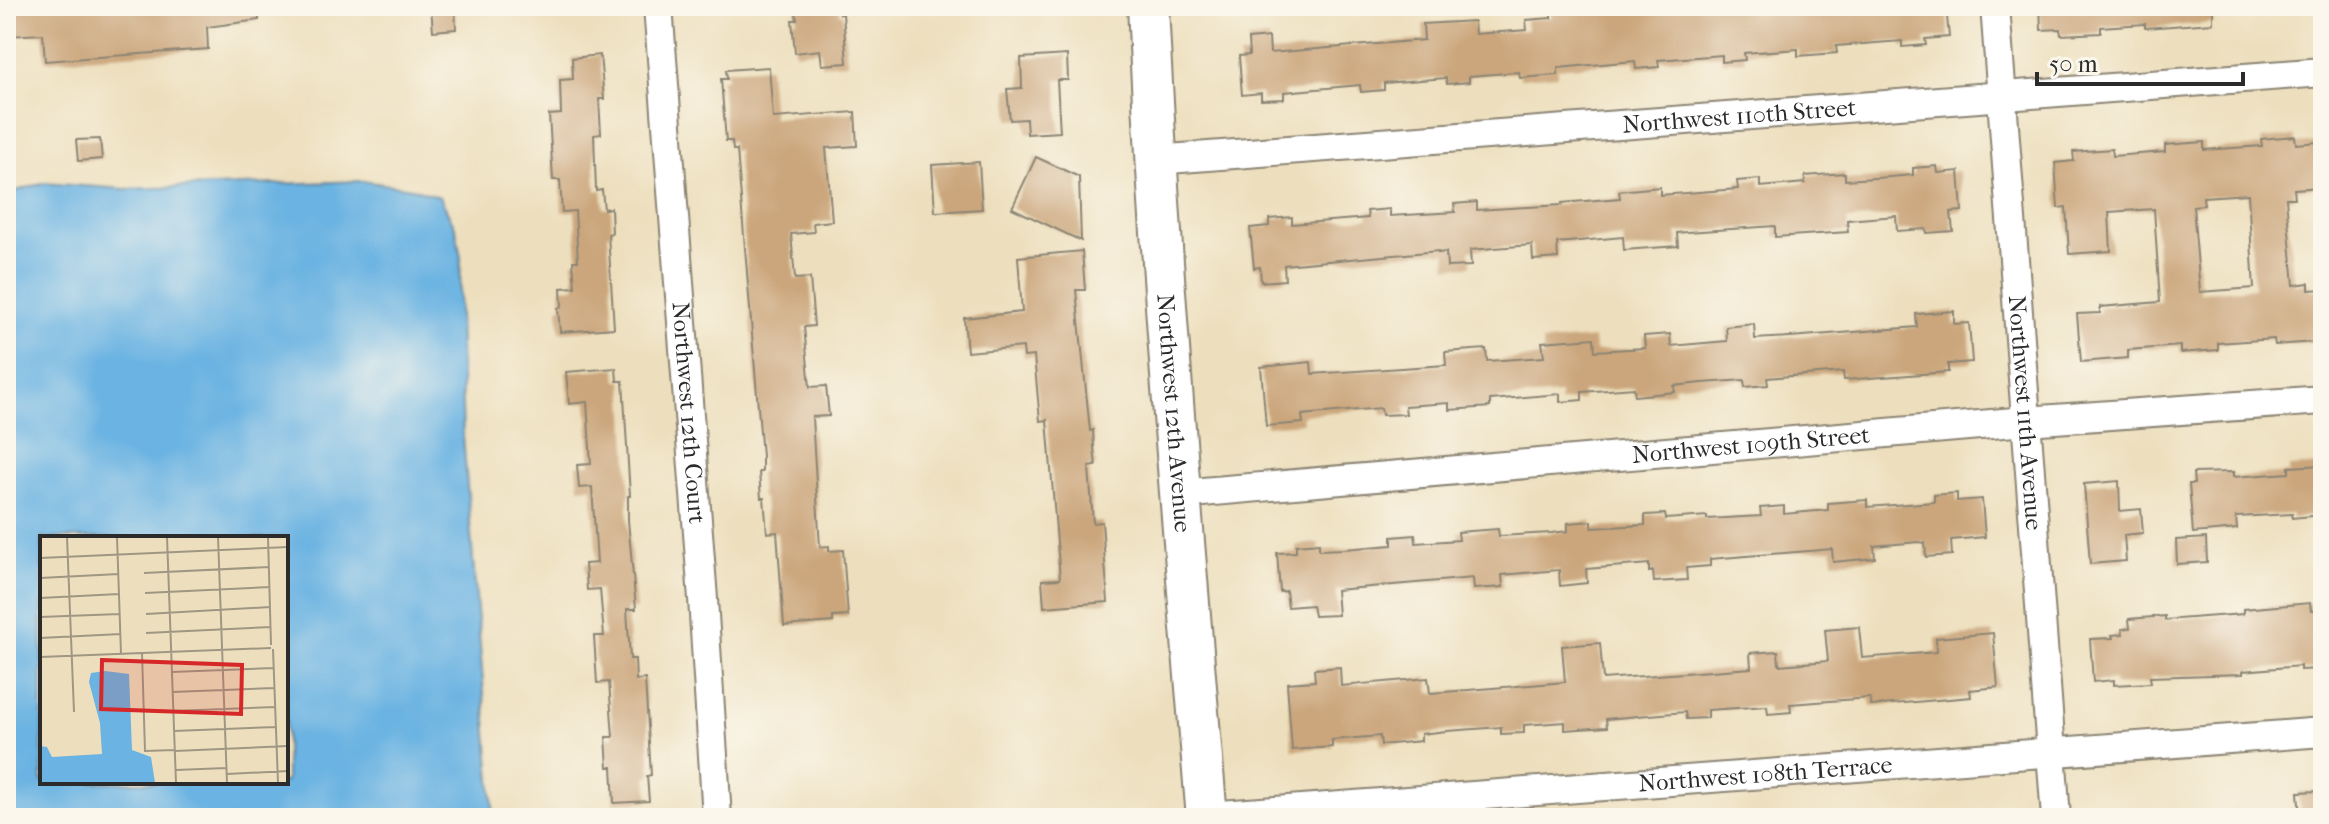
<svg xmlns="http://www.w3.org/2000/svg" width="2329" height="824" font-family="'IM FELL French Canon',serif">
<rect width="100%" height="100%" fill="#fbf7ec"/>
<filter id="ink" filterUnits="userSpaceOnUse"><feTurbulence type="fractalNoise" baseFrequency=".0125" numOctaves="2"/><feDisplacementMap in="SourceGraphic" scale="16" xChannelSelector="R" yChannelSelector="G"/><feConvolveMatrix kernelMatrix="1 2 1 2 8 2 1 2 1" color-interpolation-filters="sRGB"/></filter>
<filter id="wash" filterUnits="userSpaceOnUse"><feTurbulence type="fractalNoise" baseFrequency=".006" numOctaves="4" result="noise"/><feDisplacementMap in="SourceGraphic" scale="32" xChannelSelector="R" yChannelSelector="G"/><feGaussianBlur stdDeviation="1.8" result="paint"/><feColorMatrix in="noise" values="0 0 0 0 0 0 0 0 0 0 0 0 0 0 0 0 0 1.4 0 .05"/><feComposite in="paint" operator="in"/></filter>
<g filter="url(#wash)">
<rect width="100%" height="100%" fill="#eddfbd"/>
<path fill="#6ab3e2" stroke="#4a6f86" stroke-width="2" fill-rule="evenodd" d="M362 181 412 188 440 197 456 229 461 258 459 316 463 436 494 818H6V194L43 183 125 189ZM42 538H286V782H42Z"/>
<g id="blocks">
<path fill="#cba67c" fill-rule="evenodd" d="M45 6H258L259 20 207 27 208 49 45 61 43 34 6 36V9Z
M431 6H455L456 29 433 31Z
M795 6H839L840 14H843L847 63 822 65 820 50 795 53 792 20H797Z
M1596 6H1752L1753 13 1796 9V6H1946L1949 37 1925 39 1926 45 1902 47V41L1836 46 1837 53 1798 56V49L1744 53 1745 60 1722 62V55L1658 60 1659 67 1636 69 1635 61 1558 68V75L1520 78 1519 72 1469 76V82L1447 84 1446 78 1384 83V90L1361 92 1360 85 1284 92V99L1261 100V93L1242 95 1239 56 1249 55 1248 39 1269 37 1270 53 1424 40 1423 24 1474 21 1475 34 1527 30 1526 20 1551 18V12L1596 9Z
M2040 6H2213V23L2145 28V24L2101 27V33L2061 35 2060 29 2041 30Z
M600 55 604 99H599L601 134 594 135 596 191 602 190 604 209 611 208 612 233 608 234 614 328 560 332 558 308 562 307 561 288 575 287 573 261H578L575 211 562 212 560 180H553L549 115 561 114 560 80 573 79 572 58Z
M1067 55 1068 80H1057L1060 132 1027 134 1026 119 1010 120 1007 89 1022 88 1021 58Z
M769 67 773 118 855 112 857 146 826 148 832 221 813 223 814 232 791 234 795 279 810 278 814 326 804 327 810 387 826 386 829 416 812 417 820 547 829 546V551L843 550 848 616 833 617V622L784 626 777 532 767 533 764 498H761L759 472H762V456L737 150H733L732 141H726L721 79H727L726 70Z
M2295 136 2296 144 2318 142 2322 187 2294 189 2295 198H2286L2294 285 2309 283V290L2323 289V334L2313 335 2314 342 2275 345 2274 339 2218 343V350L2180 353V346L2128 350V358L2081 362 2077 314 2100 313V307L2160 302 2154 209 2109 212 2111 251 2069 254 2066 207 2058 208 2055 163 2074 161 2073 152 2112 149 2113 156 2165 152V145L2204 142V150L2262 146 2261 139ZM2248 194 2254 288 2200 292 2193 206 2204 205 2203 197Z
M100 139 102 159 78 161 76 140Z
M1036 157 1079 177 1081 241 1012 208Z
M979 162 982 209 935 212 932 165Z
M1937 166 1938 173 1959 171 1962 211 1951 212 1953 231 1927 233 1926 229 1897 231 1896 216 1847 220 1848 232 1775 237V226L1687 232 1677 233 1678 246 1624 250 1623 237 1557 243 1558 258 1533 260 1532 245 1470 250 1471 266 1447 267 1446 252 1438 253V251L1284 265 1285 280 1261 282 1260 267 1254 268 1250 228 1269 226V219L1292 217V224L1368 218 1367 211 1390 209V216L1455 212 1454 204 1477 202V210L1562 205V203L1620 198 1619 191 1660 187V195L1738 189 1737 181 1760 179V187L1805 183V176L1845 173V180L1890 177 1913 175V168Z
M1082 251 1085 290H1076L1090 431 1093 430 1094 448 1096 466 1089 467 1093 523 1102 522 1108 602 1044 607 1042 580 1060 579 1047 420 1040 421 1034 356 1024 357 1023 347 967 352 964 318 1022 312 1018 257Z
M1954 311V324L1969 323 1972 362 1948 364V372L1844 380 1843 372 1792 376 1767 378 1768 385 1745 387 1744 380 1702 383 1674 386 1675 392 1635 396 1634 388 1582 392V400L1560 402V394L1490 400V407L1449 410V403L1405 406 1406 414 1382 415 1381 408 1302 415 1303 423 1266 426 1261 367 1311 362 1312 374 1446 365 1445 352 1486 349 1487 361 1544 357 1542 342 1594 338 1595 351 1645 348 1644 336 1670 334 1671 346 1727 341 1726 327 1754 324 1755 339 1790 337 1917 327 1916 314Z
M616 368 617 381H623L630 496H628V520L636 609H627L630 659H635L636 680 645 679 651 775 647 776 649 801 614 803 612 767H608L606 737H613L609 682 597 683 594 636H604L600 589 587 590 585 564 597 563 592 487 579 488 577 465 591 464 587 402 569 404 566 372Z
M2323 465V515L2292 518V514L2236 517 2237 529 2193 533 2189 484H2194L2193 473 2233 472V477L2289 473V467Z
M2119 481 2120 511 2141 509 2143 533 2124 535 2126 561 2090 564 2084 484Z
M1957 493V501L1982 499 1985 537 1951 540 1952 555 1926 557 1925 543 1919 542 1874 546 1875 558 1833 562 1832 549 1710 559V566L1686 568 1687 580 1654 582 1653 571 1649 572V564L1586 569 1587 583 1560 586 1559 570 1502 575 1503 587 1474 589 1473 578 1336 590 1338 615 1314 616 1312 605 1288 607 1286 591 1280 592 1277 553 1296 552V545L1319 543V550L1344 549 1392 545V537L1415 535 1416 543 1459 540 1458 532 1498 529 1499 536 1551 533 1568 531V523L1592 521V528L1645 525V515L1665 514 1666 519 1707 516V519L1761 516 1760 508 1784 506V514L1828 510V503L1867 500V507L1934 502V495Z
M2206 538 2207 562 2177 564 2176 540Z
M2310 603 2311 611 2323 610V669L2300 670V666L2243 671V674L2150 677 2151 683 2114 685V680L2093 682 2090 639 2113 638 2112 635 2123 634 2122 629 2130 628 2129 619 2165 616V620L2243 614V609Z
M1859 627 1862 658 1937 652 1936 638 1993 633 1998 687 1970 690 1971 697 1871 706 1870 698 1790 704 1791 712 1768 714 1767 706 1708 710V718L1686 719 1685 712 1638 716 1606 719 1607 727 1565 730V722L1524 725V733L1501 734V727L1447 731 1421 734V741L1381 745 1380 736 1332 740V747L1292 750 1287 683 1315 681 1314 669 1340 667 1341 686 1428 678 1430 693 1444 692 1565 682 1562 646 1600 643 1603 679 1751 668 1750 653 1778 651 1779 665 1828 661 1825 630Z
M2319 791 2322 818H2300L2298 792Z"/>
</g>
</g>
<g filter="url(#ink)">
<use href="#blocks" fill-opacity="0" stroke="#8c8574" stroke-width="2"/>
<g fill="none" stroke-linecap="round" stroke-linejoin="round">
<g stroke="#8c8574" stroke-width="32">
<g id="street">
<path id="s1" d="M658 6 703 599 717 818"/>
<path id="s2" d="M1995 6 2056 818"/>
<path id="s3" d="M1155 160 2323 72"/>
<path id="s4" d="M1179 494 2026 421 2323 400"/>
<path id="s5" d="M1207 816 2323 732"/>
</g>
</g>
<g stroke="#8c8574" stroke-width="44">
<g id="secondary">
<path id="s6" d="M1148 6C1161 277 1184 547 1207 818"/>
</g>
</g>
<use href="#street" stroke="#fff" stroke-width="28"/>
<use href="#secondary" stroke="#fff" stroke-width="40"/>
</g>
</g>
<g text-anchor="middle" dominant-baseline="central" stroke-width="7" stroke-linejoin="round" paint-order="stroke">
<g font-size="24" fill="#2b2b2b" stroke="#fbf7ec">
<text stroke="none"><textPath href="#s3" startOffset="586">Northwest 110th Street</textPath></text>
<text stroke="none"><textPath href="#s1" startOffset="408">Northwest 12th Court</textPath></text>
<text stroke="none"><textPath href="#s6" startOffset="408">Northwest 12th Avenue</textPath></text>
<text stroke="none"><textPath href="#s2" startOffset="408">Northwest 11th Avenue</textPath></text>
<text stroke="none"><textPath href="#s4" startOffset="574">Northwest 109th Street</textPath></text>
<text stroke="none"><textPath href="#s5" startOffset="560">Northwest 108th Terrace</textPath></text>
</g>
</g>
<g transform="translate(40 536)">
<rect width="248" height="248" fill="#eddfbd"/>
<path d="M65 135 89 138 92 214 111 221 115 247H0V210L7 211 12 221 62 218 60 187 49 146 51 137Z" fill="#6ab3e2"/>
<path fill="none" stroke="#9f9783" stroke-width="2" d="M0 1H31M27 1 34 176M77 1 81 118M127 1 136 247M178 1 187 247M228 1 231 109M0 22 248 11M104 37 229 31M0 42 79 38M105 57 230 51M0 62 79 58M106 78 230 71M0 81 80 78M106 97 231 91M0 102 81 98M233 113 238 247M102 117 105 215 135 214M0 121 231 112M132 136 233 132M132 156 234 152M133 175 235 171M134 195 236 191M135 215 248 210M136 234 186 232M187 238 248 235"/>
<path fill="#d62828" fill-opacity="0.15" stroke="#d62828" stroke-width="4" d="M62 124 202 129 201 178 61 173Z"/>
<rect width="248" height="248" fill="none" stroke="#2b2b2b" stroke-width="4"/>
</g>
<rect width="2329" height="824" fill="none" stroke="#fbf7ec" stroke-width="32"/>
<path d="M2037 72v12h206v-12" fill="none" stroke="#2b2b2b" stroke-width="4"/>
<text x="2049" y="72" font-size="24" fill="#2b2b2b" stroke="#fbf7ec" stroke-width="6" paint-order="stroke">50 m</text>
</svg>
